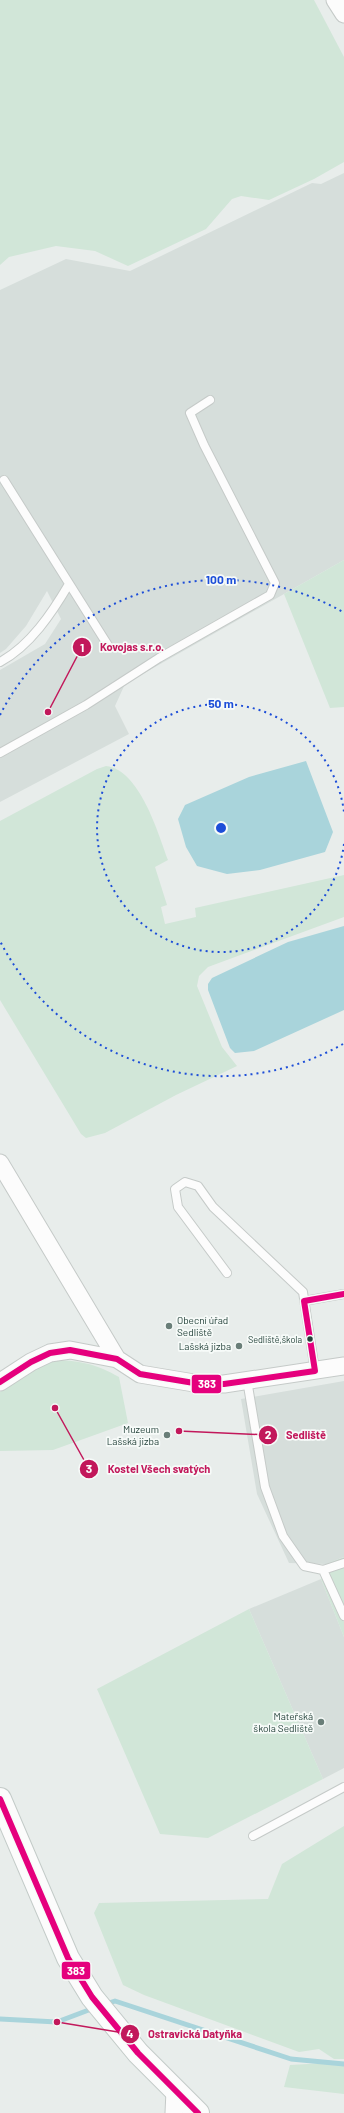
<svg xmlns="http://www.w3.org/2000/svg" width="344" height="2113" font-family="Barlow,sans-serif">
<rect width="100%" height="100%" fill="#e8edeb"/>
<path fill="#d6dedb" d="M344 173V560L125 684 115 706 129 734 0 802V670L45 644 61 619 47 591 26 626 6 649 0 653V290L66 259 130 271 312 183 321 184Z
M344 1381V1557L326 1564 289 1563 257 1494 241 1399Z
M321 1579 344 1637V1768L323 1779 249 1609Z"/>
<path fill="#d1e6d8" d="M0 0H314L344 57V162L314 179 269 200 241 196 232 199 206 229 128 266 95 251 56 246 9 257 0 265Z
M344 560V707L330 708 284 594Z
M106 766C140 770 158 833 168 860L155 867 167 905 161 907 165 924 196 917 195 908 344 875V917L208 967 199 976 197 986 222 1047 237 1066 176 1095 105 1133 86 1138 81 1134 0 1000V821L97 769Z
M56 1360C82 1361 96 1364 119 1377L128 1423 53 1450 0 1451V1392L38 1367Z
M344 1557V1637L321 1579 326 1564Z
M249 1609 323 1779 208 1838 160 1834 97 1689Z
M344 1826V2059H334L319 2049 299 2052 144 1995 123 1985 94 1913 99 1903 268 1899 282 1864Z
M344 2062V2094L284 2087 290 2065Z"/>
<path fill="#a9d4db" d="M306 761 333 832 325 852 260 870 227 874 197 866 186 847 178 819 185 805 249 777Z
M344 926V1010L254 1051 235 1053 230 1048 208 990V984L212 978 288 942Z"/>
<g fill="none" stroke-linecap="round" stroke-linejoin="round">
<path stroke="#a9d4db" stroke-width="5" d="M106 2004 115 2001 291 2059 344 2064
M0 2019 57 2022 94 2008"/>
<g stroke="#c5cac8" stroke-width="10">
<path id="service" d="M4 480 109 647
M0 662C30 646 52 613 69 584
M0 753 86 705 159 658 270 595 275 583 204 445 190 413 210 400
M227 1273 178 1207 175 1189 185 1182 198 1186 213 1207 303 1292 315 1371
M304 1301 344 1294
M247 1380 265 1487 283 1536 304 1566 323 1570 344 1563
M323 1570 344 1616
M253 1836 344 1787"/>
</g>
<g stroke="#c5cac8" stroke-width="19">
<path id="minor" d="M335 0 344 14
M0 1163 117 1359
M0 1382 31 1362 50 1353 70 1350 117 1359 140 1374 200 1384H224L344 1366
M174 2113 175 2091"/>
</g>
<g stroke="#c3cbc8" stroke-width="24">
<path id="secondary" d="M0 1799 68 1958 92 1997 138 2053 198 2113"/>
</g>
<use href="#service" stroke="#fcfcfc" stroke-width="8"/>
<use href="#minor" stroke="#fcfcfc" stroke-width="17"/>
<use href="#secondary" stroke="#fcfcfc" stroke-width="22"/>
<g stroke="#f7fbf9" stroke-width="9">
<path id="bus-1" d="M0 1382 31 1362 50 1353 70 1350 117 1359 140 1374 200 1384H224L315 1371 304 1301 344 1294
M0 1799 68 1958 92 1997 138 2053 198 2113"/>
</g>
<use href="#bus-1" stroke="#e5007d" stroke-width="6"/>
</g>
<g fill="none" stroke="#1d4ed8" stroke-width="2" stroke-dasharray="2 4">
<path d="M344 844A124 124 0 1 1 344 812"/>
<path d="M343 1044A248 248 0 0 1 0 941M0 715A248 248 0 0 1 343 612"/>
</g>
<g fill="#697e78" stroke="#f7fbf9" stroke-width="1.5">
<circle cx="169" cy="1326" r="4"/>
<circle cx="239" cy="1346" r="4"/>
<circle cx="167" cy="1435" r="4"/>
<circle cx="321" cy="1722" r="4"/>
</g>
<circle fill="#24423a" stroke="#f7fbf9" stroke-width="1.5" cx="310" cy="1339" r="3.5"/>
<g text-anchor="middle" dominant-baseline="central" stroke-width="3.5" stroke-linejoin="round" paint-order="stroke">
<g font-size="9" fill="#24423a" stroke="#f7fbf9" text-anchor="end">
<text x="302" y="1339">Sedliště,škola</text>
</g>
<g font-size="10" fill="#24423a" stroke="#f7fbf9" text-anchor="end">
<text x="177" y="1320" text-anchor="start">Obecní úřad<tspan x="177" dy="12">Sedliště</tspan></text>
<text x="231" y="1346">Lašská jizba</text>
<text x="159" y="1429">Muzeum<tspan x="159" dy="12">Lašská jizba</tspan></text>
<text x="313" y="1716">Mateřská<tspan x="313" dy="12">škola Sedliště</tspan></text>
</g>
</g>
<circle cx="221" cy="828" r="6" fill="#1d4ed8" stroke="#f7fbf9" stroke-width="2"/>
<g font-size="12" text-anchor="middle" font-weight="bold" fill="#1d4ed8" stroke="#f7fbf9" stroke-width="3.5" stroke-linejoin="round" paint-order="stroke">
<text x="221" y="584">100 m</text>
<text x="221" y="708">50 m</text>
</g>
<path fill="none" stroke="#c2185b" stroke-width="1.5" d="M48 712L82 647M179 1431L268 1435M55 1408L89 1469M57 2022L130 2034"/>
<g fill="#c2185b" stroke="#f7fbf9" stroke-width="1.5">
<circle cx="48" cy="712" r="4"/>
<circle cx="179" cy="1431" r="4"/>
<circle cx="55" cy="1408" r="4"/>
<circle cx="57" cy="2022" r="4"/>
<circle cx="82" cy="647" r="10"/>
<circle cx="268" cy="1435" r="10"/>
<circle cx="89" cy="1469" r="10"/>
<circle cx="130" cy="2034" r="10"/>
</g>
<g font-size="12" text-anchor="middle" font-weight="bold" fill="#fff">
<text x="82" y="652">1</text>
<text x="268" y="1439">2</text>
<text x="89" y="1473">3</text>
<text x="130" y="2038">4</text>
</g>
<g font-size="11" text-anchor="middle" font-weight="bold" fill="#c2185b" stroke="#f7fbf9" stroke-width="3.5" stroke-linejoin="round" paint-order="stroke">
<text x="132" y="651">Kovojas s.r.o.</text>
<text x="306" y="1439">Sedliště</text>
<text x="159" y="1473">Kostel Všech svatých</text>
<text x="195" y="2038">Ostravická Datyňka</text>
</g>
<g stroke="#f7fbf9" stroke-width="1.5">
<rect x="191" y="1374" width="31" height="20" rx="4" fill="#e5007d"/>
<rect x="61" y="1961" width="30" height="19" rx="4" fill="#e5007d"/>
</g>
<g font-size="11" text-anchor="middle" font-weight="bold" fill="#fff">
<text x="207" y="1388">383</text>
<text x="76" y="1975">383</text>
</g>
</svg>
